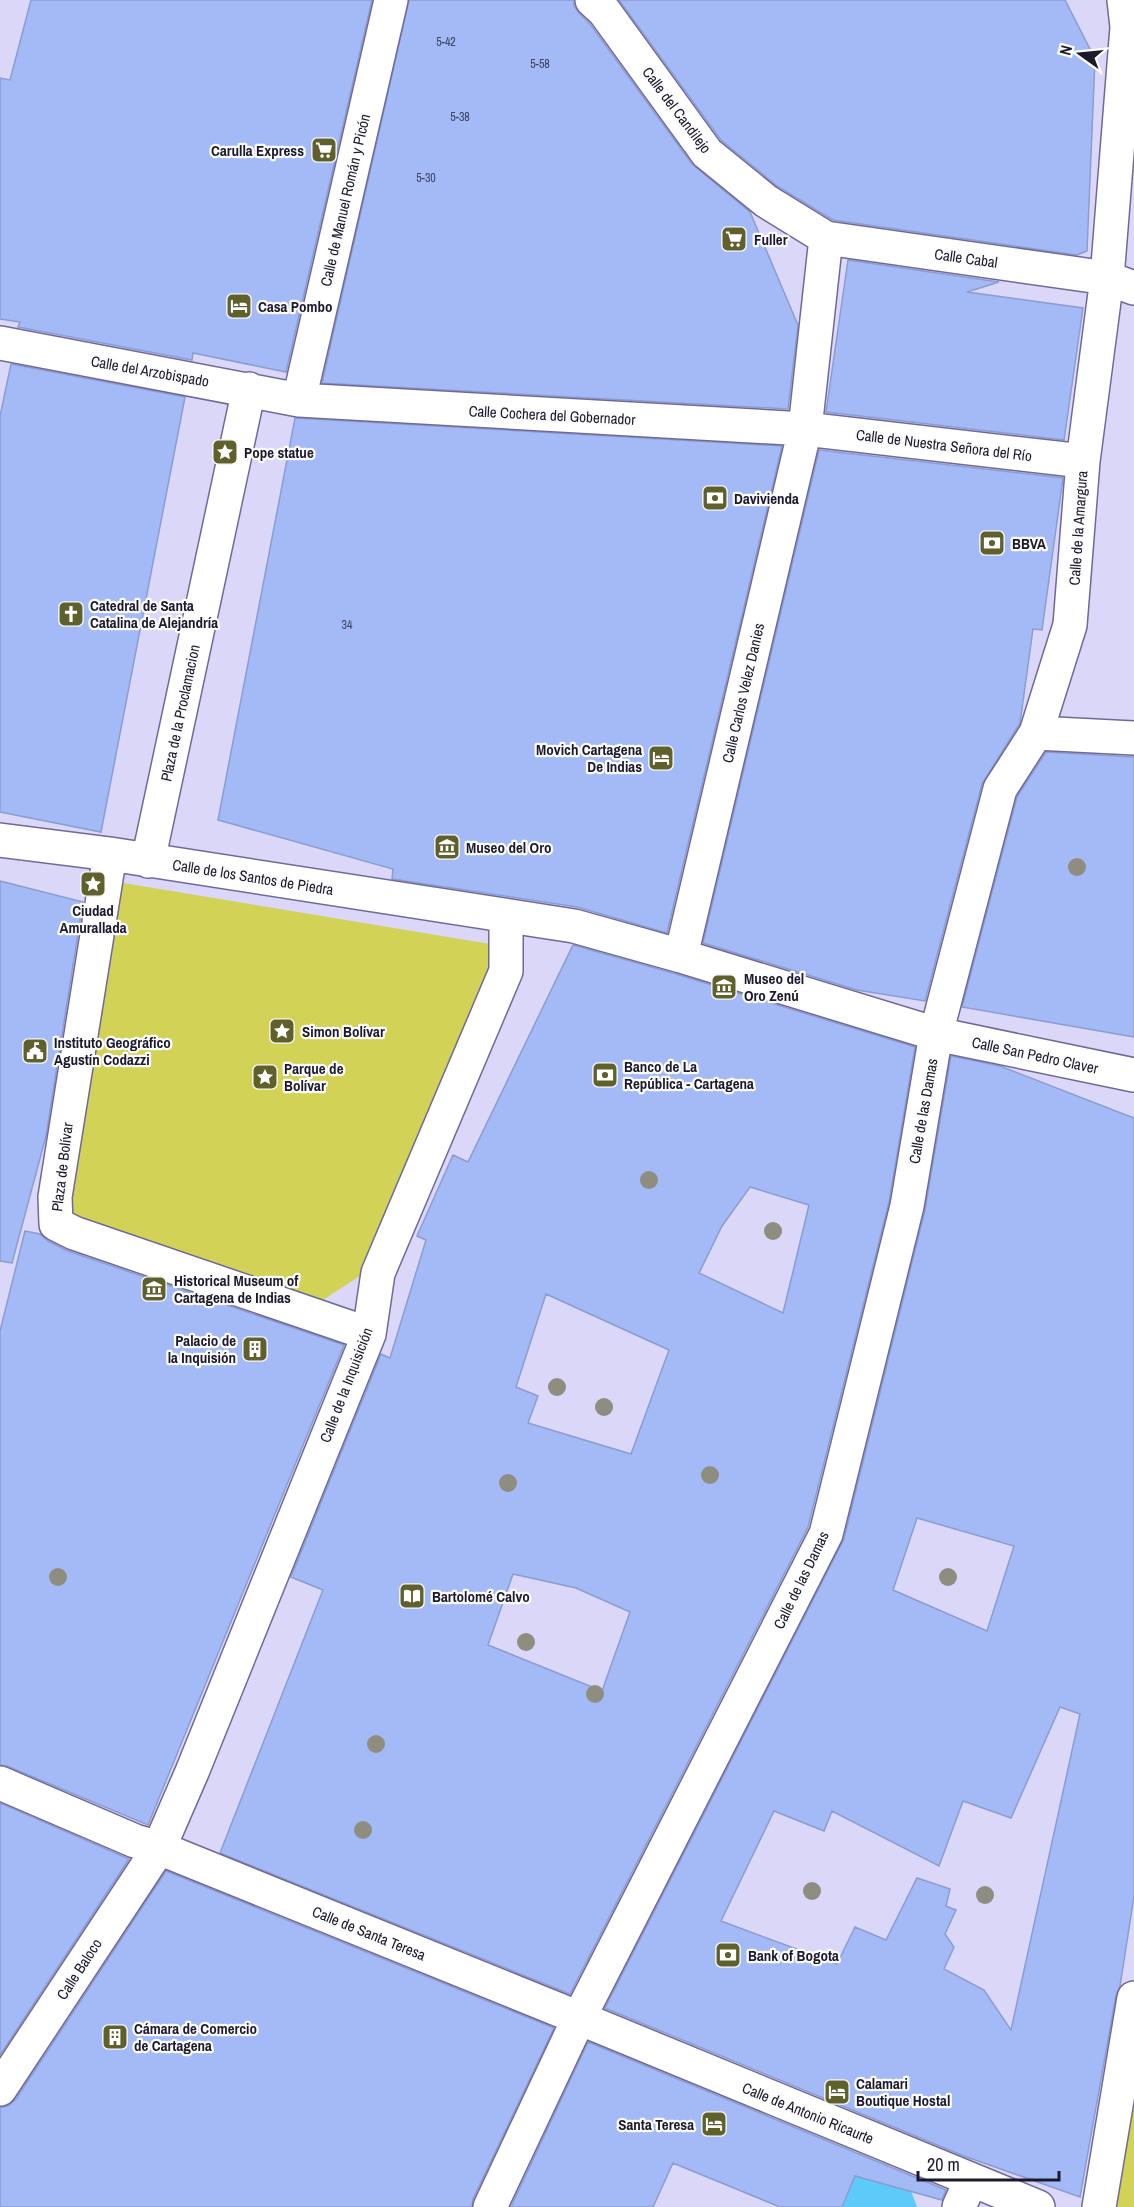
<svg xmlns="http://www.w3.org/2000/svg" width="1134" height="2207" font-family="'Archivo Narrow',sans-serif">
<rect width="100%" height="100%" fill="#dad7f9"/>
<path fill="#d1d256" d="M117 882 502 946 363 1274 315 1305 61 1209Z
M1134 2044V2207H1102Z"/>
<path fill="#5ccbfa" d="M855 2176 911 2191 917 2207H842Z"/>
<path fill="#a4baf7" stroke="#8b9ccf" stroke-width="1.5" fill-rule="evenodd" d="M31 0H372L286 372 193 353 192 360 18 327 20 322 0 319V78L10 80Z
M409 0H574V6L579 13 590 24 692 164 750 212 798 325 788 409 322 383Z
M619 0H1065L1095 59 1087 251 1077 255 833 220 777 186 721 140Z
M848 260 999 282 967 292 1083 308 1064 440 826 412Z
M11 364 185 397 101 832 0 812V416Z
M295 418 782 446 667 933 577 907 392 879 393 869 218 820Z
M819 450 1063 478 1042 630 1033 629 1020 723 982 784 925 1001 857 990 703 943Z
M1046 752 1134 757V1037L962 1007 1017 797Z
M0 881 83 902 46 1136 12 1263 0 1261Z
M573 945 676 974 915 1047 889 1202 808 1527 570 1994 220 1853 323 1590 291 1577 381 1354 390 1358 426 1240 417 1236 453 1155 468 1162ZM750 1187 809 1205 783 1313 699 1273 722 1226ZM546 1294 669 1350 631 1454 528 1423 538 1396 516 1387ZM513 1574 576 1588 630 1612 602 1691 488 1645Z
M951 1056 1000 1066 1134 1118V1896L1120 1986 1116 1995 1080 2197 964 2156 605 2008 844 1539 925 1210ZM917 1518 1014 1546 987 1631 893 1590ZM1060 1707 1080 1714 1011 2030 984 1990 944 1969 954 1947 945 1934 956 1910 946 1906 950 1889 917 1878 886 1940 855 1927 837 1964 721 1921 774 1811 824 1831 832 1811 939 1866 963 1801 1011 1818Z
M25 1231 40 1234 48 1241 68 1251 344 1345 148 1825 7 1766 0 1765V1331Z
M0 1803 129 1859 0 2055Z
M166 1871 554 2028 473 2199 472 2207H0V2108L9 2105 16 2099Z
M588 2042 946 2190 942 2200 855 2176 842 2207H780L673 2163 653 2207H511Z"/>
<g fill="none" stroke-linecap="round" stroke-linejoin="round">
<g stroke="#6f699a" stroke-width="36">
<path id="minor" d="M592 0 604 11 707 153 766 201 826 238 1107 278 1134 288
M0 343 299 400 805 429 1083 461
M299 400 391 0
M1036 733 1134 738
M0 840 110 854 574 926 681 956 936 1034 1134 1075
M110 854 55 1197 56 1224 74 1233 369 1334
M148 861 249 389
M681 956 805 429 826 238
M0 1783 135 1841 159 1848 579 2018 1038 2207
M0 2089 159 1848 192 1772 369 1334 378 1273 506 971V916
M490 2207 579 2018 826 1534 907 1206 936 1034 1000 789 1036 733 1070 625 1083 461 1107 278 1127 27 1124 0
M959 2207 971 2180
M1099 2207 1134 1998"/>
</g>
<use href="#minor" stroke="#fff" stroke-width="33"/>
</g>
<g fill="#8e8d80">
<circle cx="1077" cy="867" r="9"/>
<circle cx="649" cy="1180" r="9"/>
<circle cx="773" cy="1231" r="9"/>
<circle cx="557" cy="1387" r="9"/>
<circle cx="604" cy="1407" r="9"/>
<circle cx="710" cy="1475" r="9"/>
<circle cx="508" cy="1483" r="9"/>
<circle cx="58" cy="1577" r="9"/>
<circle cx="948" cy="1577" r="9"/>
<circle cx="526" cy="1642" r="9"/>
<circle cx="595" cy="1694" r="9"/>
<circle cx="376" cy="1744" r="9"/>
<circle cx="363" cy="1830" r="9"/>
<circle cx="812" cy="1891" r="9"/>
<circle cx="985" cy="1895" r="9"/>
</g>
<defs>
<g id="supermarket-square" transform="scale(1.35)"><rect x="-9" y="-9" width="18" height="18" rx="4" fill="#60602d" stroke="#fcfcfc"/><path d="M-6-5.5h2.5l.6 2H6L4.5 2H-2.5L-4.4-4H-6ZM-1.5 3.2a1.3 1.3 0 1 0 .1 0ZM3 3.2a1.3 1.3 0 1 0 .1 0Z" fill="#fff"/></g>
<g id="hotel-square" transform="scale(1.35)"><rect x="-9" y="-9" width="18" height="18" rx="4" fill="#60602d" stroke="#fcfcfc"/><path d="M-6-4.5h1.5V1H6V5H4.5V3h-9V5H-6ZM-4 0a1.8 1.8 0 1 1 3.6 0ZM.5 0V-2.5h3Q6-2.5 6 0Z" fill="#fff"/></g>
<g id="sight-square" transform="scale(1.35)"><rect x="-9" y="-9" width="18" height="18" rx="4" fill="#60602d" stroke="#fcfcfc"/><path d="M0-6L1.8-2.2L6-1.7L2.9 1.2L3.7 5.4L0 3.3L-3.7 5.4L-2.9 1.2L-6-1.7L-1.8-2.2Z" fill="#fff"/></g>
<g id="bank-square" transform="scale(1.35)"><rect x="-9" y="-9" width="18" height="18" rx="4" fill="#60602d" stroke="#fcfcfc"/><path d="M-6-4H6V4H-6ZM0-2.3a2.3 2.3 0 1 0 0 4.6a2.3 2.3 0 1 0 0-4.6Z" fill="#fff"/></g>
<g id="church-square" transform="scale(1.35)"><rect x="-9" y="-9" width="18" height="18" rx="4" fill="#60602d" stroke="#fcfcfc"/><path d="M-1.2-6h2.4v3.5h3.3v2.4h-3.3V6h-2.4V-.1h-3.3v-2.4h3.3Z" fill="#fff"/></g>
<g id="museum-square" transform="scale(1.35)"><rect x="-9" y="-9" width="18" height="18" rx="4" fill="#60602d" stroke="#fcfcfc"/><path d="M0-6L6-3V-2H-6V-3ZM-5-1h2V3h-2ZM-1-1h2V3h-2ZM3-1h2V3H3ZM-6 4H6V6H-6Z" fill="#fff"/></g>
<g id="civic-square" transform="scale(1.35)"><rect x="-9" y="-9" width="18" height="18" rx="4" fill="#60602d" stroke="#fcfcfc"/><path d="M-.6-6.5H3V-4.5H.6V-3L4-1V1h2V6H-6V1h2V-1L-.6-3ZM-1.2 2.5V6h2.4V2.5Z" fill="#fff"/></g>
<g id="building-square" transform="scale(1.35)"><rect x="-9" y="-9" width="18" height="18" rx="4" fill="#60602d" stroke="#fcfcfc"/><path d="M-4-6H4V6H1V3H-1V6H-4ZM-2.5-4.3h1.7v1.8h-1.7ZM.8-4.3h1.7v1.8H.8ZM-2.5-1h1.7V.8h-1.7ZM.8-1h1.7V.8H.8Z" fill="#fff"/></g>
<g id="library-square" transform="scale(1.35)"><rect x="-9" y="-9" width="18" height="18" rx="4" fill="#60602d" stroke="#fcfcfc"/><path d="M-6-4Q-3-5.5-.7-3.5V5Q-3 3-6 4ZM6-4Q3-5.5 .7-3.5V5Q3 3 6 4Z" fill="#fff"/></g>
</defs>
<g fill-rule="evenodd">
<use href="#supermarket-square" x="324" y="150"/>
<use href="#supermarket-square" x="734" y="239"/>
<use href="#hotel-square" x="239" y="306"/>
<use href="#sight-square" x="225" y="452"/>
<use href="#bank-square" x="715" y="498"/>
<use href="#bank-square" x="992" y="543"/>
<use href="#church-square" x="71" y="614"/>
<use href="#hotel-square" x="661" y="758"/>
<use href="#museum-square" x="447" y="847"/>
<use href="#sight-square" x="93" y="884"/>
<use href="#museum-square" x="724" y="987"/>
<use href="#sight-square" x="282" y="1031"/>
<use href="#civic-square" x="35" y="1051"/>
<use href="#bank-square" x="605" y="1075"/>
<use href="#sight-square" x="265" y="1077"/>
<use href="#museum-square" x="154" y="1289"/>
<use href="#building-square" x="255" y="1349"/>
<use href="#library-square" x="412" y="1596"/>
<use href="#bank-square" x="728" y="1955"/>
<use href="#building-square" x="115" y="2037"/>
<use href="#hotel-square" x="837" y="2092"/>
<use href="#hotel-square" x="714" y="2124"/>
</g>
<g text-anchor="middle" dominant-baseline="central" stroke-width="4.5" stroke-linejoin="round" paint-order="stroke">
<g font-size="12" fill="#3e4160">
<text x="446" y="42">5-42</text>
<text x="540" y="64">5-58</text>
<text x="460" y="117">5-38</text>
<text x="426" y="178">5-30</text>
<text x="347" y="625">34</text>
</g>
<g font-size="15" fill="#1c192d" stroke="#fcfcfc">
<text transform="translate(677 110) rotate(53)">Calle del Candilejo</text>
<text transform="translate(345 200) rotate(-77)">Calle de Manuel Román y Picón</text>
<text transform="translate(966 258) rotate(8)">Calle Cabal</text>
<text transform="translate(150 371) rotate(10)">Calle del Arzobispado</text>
<text transform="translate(552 415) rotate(3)">Calle Cochera del Gobernador</text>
<text transform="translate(944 445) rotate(7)">Calle de Nuestra Señora del Río</text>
<text transform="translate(1078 528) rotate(-86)">Calle de la Amargura</text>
<text transform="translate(743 693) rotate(-77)">Calle Carlos Velez Danies</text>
<text transform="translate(180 713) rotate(-78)">Plaza de la Proclamacion</text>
<text transform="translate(253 877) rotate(9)">Calle de los Santos de Piedra</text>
<text transform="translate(1035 1055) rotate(12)">Calle San Pedro Claver</text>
<text transform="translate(923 1111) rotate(-80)">Calle de las Damas</text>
<text transform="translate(62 1167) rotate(-83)">Plaza de Bolívar</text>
<text transform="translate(346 1385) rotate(-69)">Calle de la Inquisición</text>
<text transform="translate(801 1580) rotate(-64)">Calle de las Damas</text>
<text transform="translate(369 1933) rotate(22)">Calle de Santa Teresa</text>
<text transform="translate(79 1969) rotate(-57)">Calle Baloco</text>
<text transform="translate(808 2113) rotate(22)">Calle de Antonio Ricaurte</text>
</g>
<g font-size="15" font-weight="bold" fill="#1c192d" stroke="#fcfcfc" text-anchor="start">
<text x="304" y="150" text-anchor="end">Carulla Express</text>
<text x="754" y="239">Fuller</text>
<text x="258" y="306">Casa Pombo</text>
<text x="244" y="452">Pope statue</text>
<text x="734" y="498">Davivienda</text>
<text x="1012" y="543">BBVA</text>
<text x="90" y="605">Catedral de Santa<tspan x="90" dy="17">Catalina de Alejandría</tspan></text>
<text x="642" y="749" text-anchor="end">Movich Cartagena<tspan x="642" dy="17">De Indias</tspan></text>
<text x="466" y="847">Museo del Oro</text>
<text x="93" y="910" text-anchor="middle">Ciudad<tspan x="93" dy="17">Amurallada</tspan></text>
<text x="744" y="978">Museo del<tspan x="744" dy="17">Oro Zenú</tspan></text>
<text x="302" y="1031">Simon Bolívar</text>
<text x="54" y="1042">Instituto Geográfico<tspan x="54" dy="17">Agustín Codazzi</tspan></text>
<text x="624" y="1066">Banco de La<tspan x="624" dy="17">República - Cartagena</tspan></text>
<text x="284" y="1068">Parque de<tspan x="284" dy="17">Bolívar</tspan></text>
<text x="174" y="1280">Historical Museum of<tspan x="174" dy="17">Cartagena de Indias</tspan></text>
<text x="236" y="1340" text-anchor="end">Palacio de<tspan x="236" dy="17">la Inquisión</tspan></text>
<text x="432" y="1596">Bartolomé Calvo</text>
<text x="748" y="1955">Bank of Bogota</text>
<text x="134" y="2028">Cámara de Comercio<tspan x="134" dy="17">de Cartagena</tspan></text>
<text x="856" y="2083">Calamari<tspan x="856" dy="17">Boutique Hostal</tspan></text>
<text x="694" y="2124" text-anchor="end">Santa Teresa</text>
</g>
</g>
<g transform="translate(1080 54) rotate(285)" stroke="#fcfcfc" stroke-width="4.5" paint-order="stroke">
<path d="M0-4.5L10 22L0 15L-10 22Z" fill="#1c192d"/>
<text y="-9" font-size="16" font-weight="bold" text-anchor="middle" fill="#1c192d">N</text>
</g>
<path d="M918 2171v9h141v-9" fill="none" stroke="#1c192d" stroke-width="3"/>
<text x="927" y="2171" font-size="18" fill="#1c192d" stroke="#fcfcfc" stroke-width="4.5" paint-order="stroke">20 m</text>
</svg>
